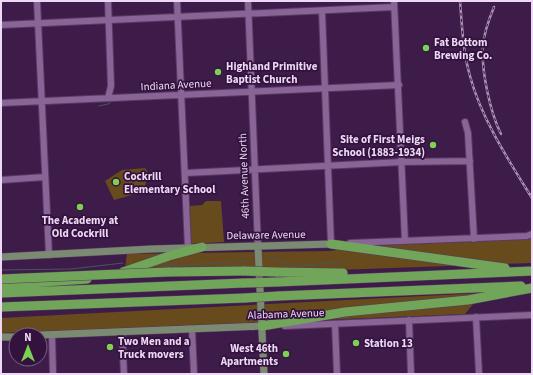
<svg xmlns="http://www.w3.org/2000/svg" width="533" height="375" font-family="'Source Sans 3',sans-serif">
<rect width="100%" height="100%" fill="#3e1c49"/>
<path fill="#674b1c" d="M145 168 149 174 143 192 114 200 105 181 122 170Z
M206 201H221L224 242 191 244 189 206 202 205Z
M532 236V263L337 270 125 269 127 254 330 251 364 246 530 239Z
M482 293 465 314 1 333V318Z"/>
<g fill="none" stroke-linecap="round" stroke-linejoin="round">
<path stroke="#4a545d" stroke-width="1" d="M99 106 108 104 111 102
M268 257 295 266 343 262
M164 266 250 261
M1 270 71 269 123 263"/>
<g stroke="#583b62" stroke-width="8">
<path id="minor" d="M37 1 49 255
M108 1 111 86 108 98
M177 1 188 248
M248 1 258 247
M394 1 405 241
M322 11 331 244H333
M1 25 394 7
M1 103 399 85
M465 122 468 133 474 239
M186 173 402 162 470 161
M1 180 45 177
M350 243 527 236 532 234
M476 317 479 374
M409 320 411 374
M335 324 337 374
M285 326 532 315
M192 330 194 374
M122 332 124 374
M52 335 53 374"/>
</g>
<g stroke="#583b62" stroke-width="8">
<path id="major" d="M258 247 264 374
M1 257 152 249 331 244
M40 335 262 326
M1 337H16"/>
</g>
<g stroke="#583b62" stroke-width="10">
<path id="highway" d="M331 244 505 268
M123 272 169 256 202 247
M168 272 244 271
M276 272 343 273
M277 282 532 271
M1 285 87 279
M1 293 244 283
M278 296 521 286
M1 307 245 298
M262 326 345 312 468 300 532 288"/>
</g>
<use href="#minor" stroke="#896496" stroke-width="6"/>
<use href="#major" stroke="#7a8b72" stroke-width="7"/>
<use href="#highway" stroke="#70a55a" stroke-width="9"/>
<g stroke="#a98fb2" stroke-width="2.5">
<path id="rail" d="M460 1C462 26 463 52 470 76 481 118 509 161 532 198
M494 7C489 19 484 32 483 46 481 70 490 112 501 134"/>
</g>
<use href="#rail" stroke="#33123e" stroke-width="1" stroke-dasharray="3" stroke-linecap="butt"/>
<g stroke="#583b62" stroke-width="10" stroke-linecap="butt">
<path id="highway-bridge" d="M244 271 276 272
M1 279 168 272
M244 283 277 282
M245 298 278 296"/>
</g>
<use href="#highway-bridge" stroke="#70a55a" stroke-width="9"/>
</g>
<g fill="#7cd155" stroke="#33123e" stroke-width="1.5">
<circle cx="426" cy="48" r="4"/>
<circle cx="218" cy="72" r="4"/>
<circle cx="433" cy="145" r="4"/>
<circle cx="116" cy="182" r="4"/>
<circle cx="80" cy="207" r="4"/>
<circle cx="356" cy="343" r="4"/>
<circle cx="110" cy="347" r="4"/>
<circle cx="286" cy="354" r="4"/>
</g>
<g text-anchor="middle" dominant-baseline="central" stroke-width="3.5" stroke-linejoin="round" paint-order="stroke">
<g font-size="11" font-weight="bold" fill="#edd9f5" stroke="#33123e" text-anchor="start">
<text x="434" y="42">Fat Bottom<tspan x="434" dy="13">Brewing Co.</tspan></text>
<text x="226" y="66">Highland Primitive<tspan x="226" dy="13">Baptist Church</tspan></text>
<text x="425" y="139" text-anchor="end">Site of First Meigs<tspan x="425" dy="13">School (1883-1934)</tspan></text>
<text x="124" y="176">Cockrill<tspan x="124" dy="13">Elementary School</tspan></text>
<text x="80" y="220" text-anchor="middle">The Academy at<tspan x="80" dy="13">Old Cockrill</tspan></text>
<text x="118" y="341">Two Men and a<tspan x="118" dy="13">Truck movers</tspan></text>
<text x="364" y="343">Station 13</text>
<text x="278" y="348" text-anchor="end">West 46th<tspan x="278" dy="13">Apartments</tspan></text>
</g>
<g font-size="11" fill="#edd9f5" stroke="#33123e">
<text transform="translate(176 85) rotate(-3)">Indiana Avenue</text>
<text transform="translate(244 176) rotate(-92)">46th Avenue North</text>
<text transform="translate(266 235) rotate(-1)">Delaware Avenue</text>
<text transform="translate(286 314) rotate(-2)">Alabama Avenue</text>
</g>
</g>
<rect width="533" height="375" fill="none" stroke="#edd9f5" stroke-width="4"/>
<g transform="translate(28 347)"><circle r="19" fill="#33123e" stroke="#7d6287"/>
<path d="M0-3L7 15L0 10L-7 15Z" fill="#7cd155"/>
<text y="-6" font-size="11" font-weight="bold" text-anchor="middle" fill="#edd9f5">N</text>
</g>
</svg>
